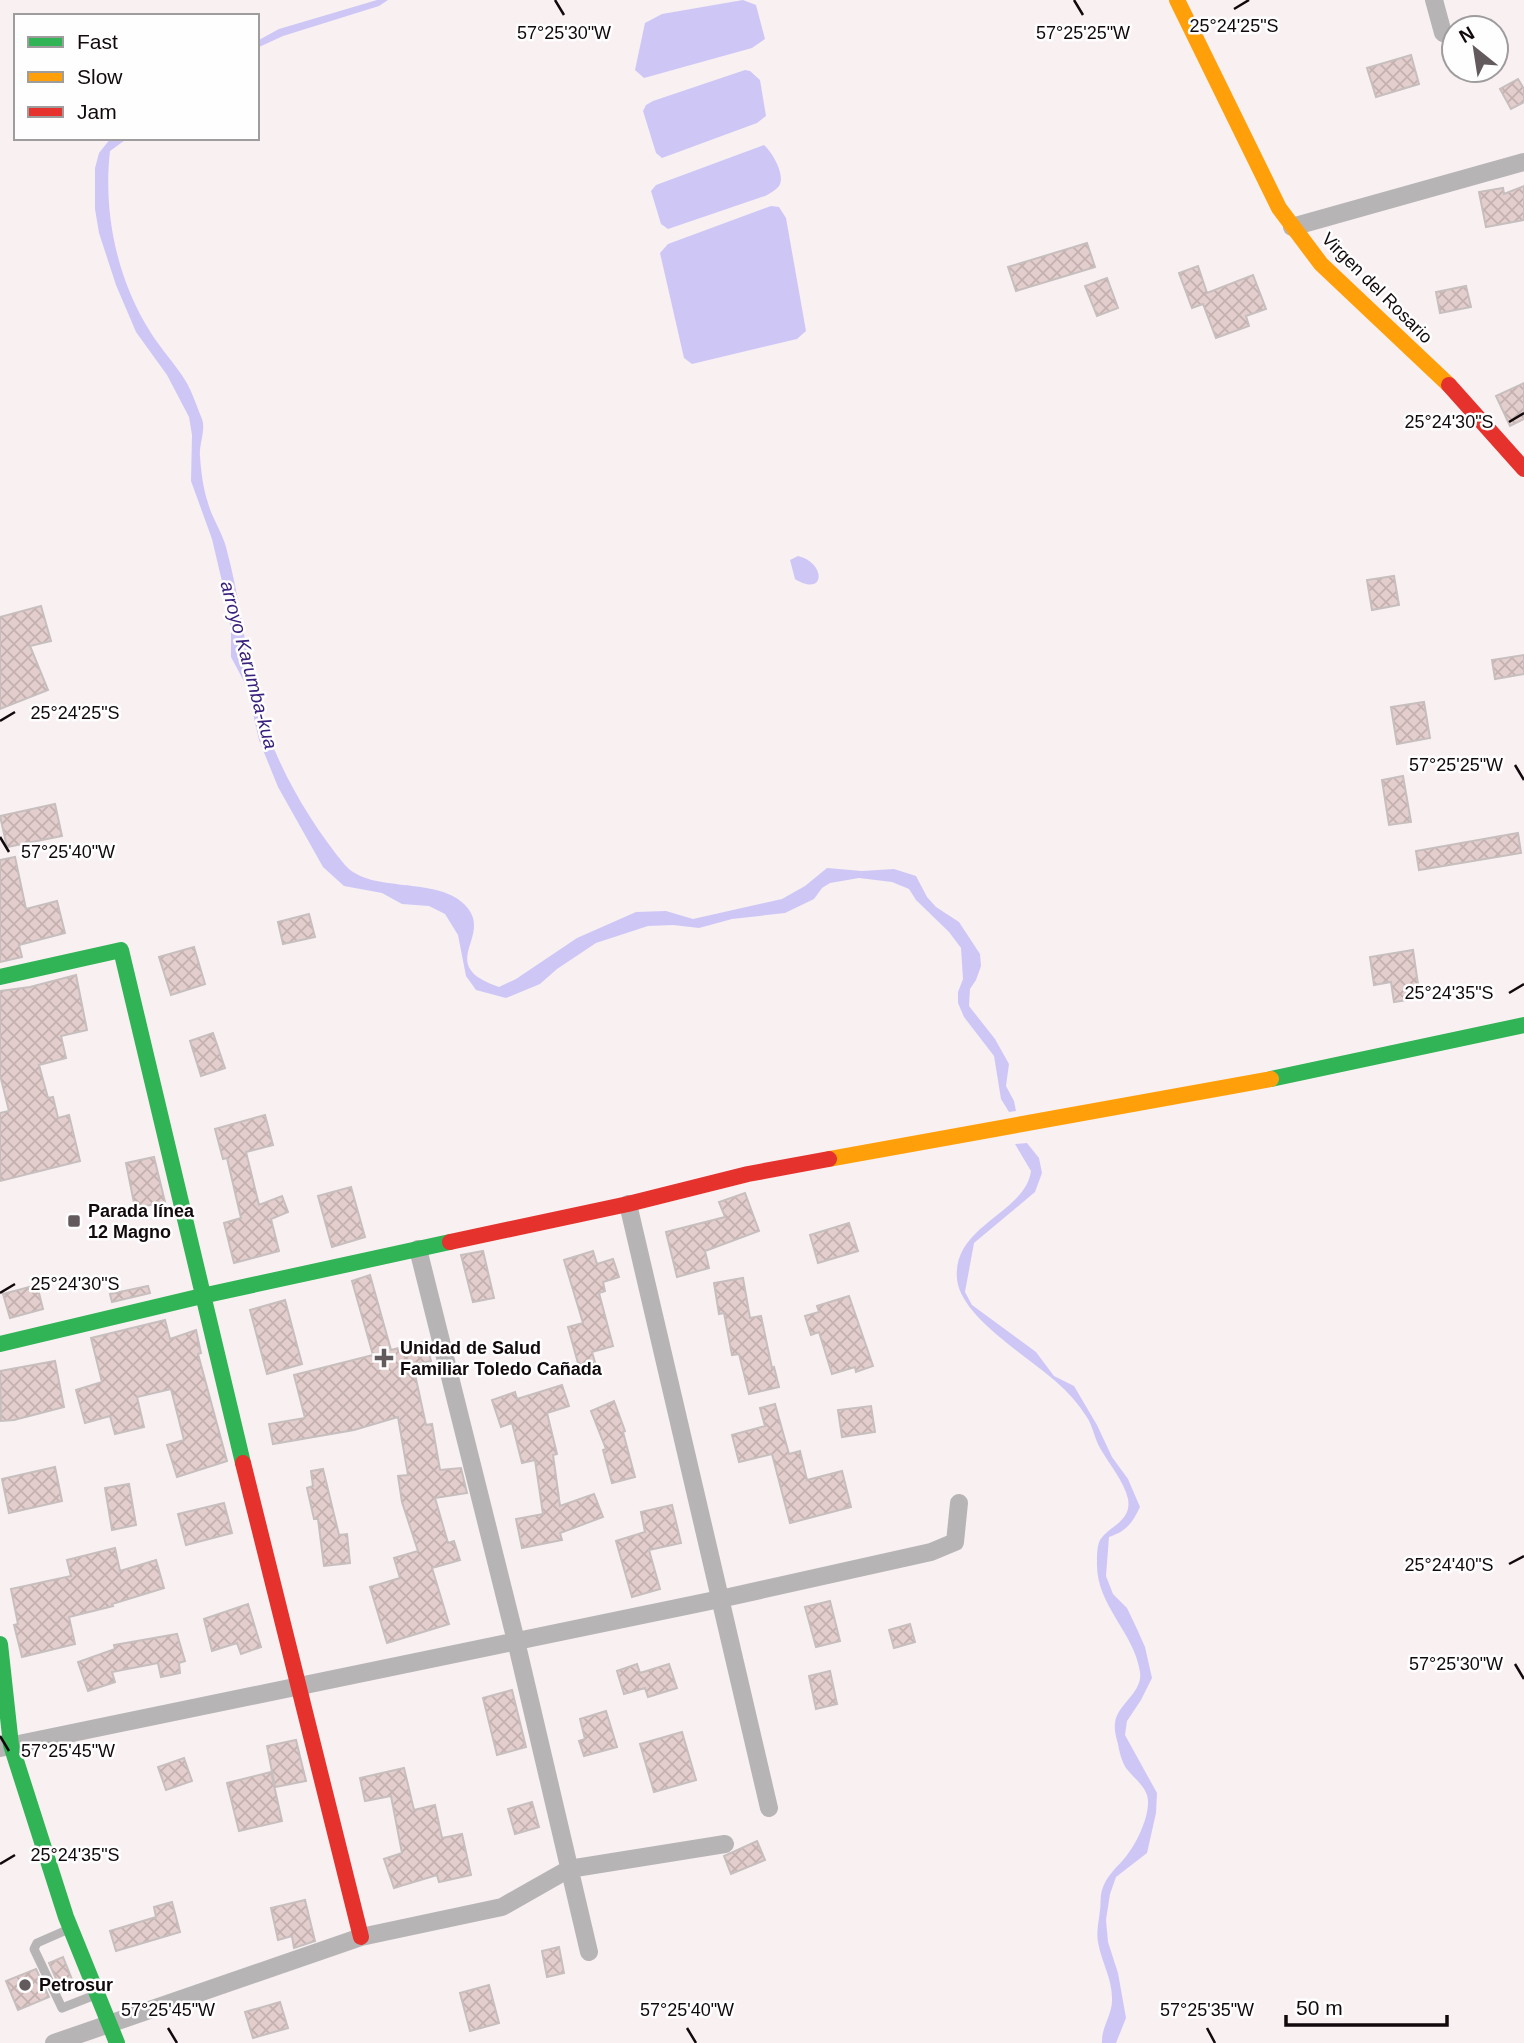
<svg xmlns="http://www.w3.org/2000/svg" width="1524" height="2043" font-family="Helvetica,sans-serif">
<defs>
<pattern id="building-cross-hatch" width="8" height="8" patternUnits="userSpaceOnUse" patternTransform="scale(1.75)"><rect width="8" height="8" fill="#e4cecd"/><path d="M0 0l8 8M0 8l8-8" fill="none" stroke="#c3b0af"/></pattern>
</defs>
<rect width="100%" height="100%" fill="#f9f0f2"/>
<path fill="#cec7f6" d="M377 0H388L379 6 283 36 257 48V41L279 29Z
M743 0 756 5 765 39 752 48 644 78 635 70 645 23 662 14Z
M745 70 750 71 760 80 766 116 757 123 662 158 656 153 643 111 646 105 653 101Z
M111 138H128L110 151C103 213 117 280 151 333 161 349 175 364 185 380 192 391 197 407 202 419 206 430 199 444 200 456 201 471 203 488 208 503 212 518 222 532 226 547 240 598 245 651 258 703 274 761 307 819 345 865 370 894 436 876 464 904 497 936 432 964 499 987L516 979 577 938 636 912 666 911 693 919 782 899 805 886 827 868 862 871 894 869 916 876 927 897 936 907 959 922 980 954 981 966 976 980 970 989 969 1006 995 1039 1009 1064 1006 1086 1014 1101 1016 1111 1009 1112 1001 1099 994 1056 964 1017 958 1003V992L963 979 961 948 949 932 916 900 909 889 892 882 859 878 830 883 822 888 814 899 785 913 732 919 699 928 673 925 648 926 596 943 557 969 540 984 506 998 476 990 466 976 458 935 445 914 429 906 402 904 382 893 344 886 323 867 278 787 259 740 247 687 231 657V631L224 590 212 539 191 481 192 435 189 417 167 375 136 332 116 285 99 233 95 209V168L99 153Z
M764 145C772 152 786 175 779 186 776 190 769 194 765 196L668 229 661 224 651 191 656 185Z
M771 206 779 207 786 218 806 331 797 339 692 364 684 358 660 253 668 244Z
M798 556C827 563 825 598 795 579L790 560Z
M1027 1143 1039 1158 1042 1173 1035 1192 974 1243 965 1292 972 1305 1036 1352 1054 1376 1074 1386 1097 1425 1112 1457 1128 1479 1140 1507C1132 1524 1126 1531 1109 1537L1106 1576 1113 1594 1127 1608 1137 1629 1145 1647 1152 1678 1141 1700 1127 1721 1125 1735 1157 1793 1156 1813 1147 1853 1116 1877 1110 1894 1106 1920 1108 1942 1118 1973 1126 2018 1116 2043H1102C1101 2027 1113 2014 1112 1998 1112 1978 1101 1961 1098 1942 1096 1931 1099 1921 1100 1910 1101 1904 1100 1896 1102 1890 1106 1877 1114 1870 1123 1860 1135 1847 1148 1820 1148 1803 1149 1788 1134 1779 1126 1768 1122 1762 1119 1751 1118 1744 1116 1737 1114 1729 1115 1723 1117 1704 1143 1693 1140 1672 1134 1631 1095 1605 1097 1561 1097 1555 1097 1546 1100 1540 1109 1526 1132 1521 1128 1499 1124 1481 1109 1464 1100 1448 1095 1439 1093 1428 1088 1419 1082 1409 1073 1398 1065 1390 1037 1361 961 1320 957 1279 952 1225 1025 1214 1031 1171L1015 1144Z"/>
<path fill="url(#building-cross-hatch)" stroke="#c7bebe" stroke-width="2" d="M1411 55 1419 84 1376 97 1367 68Z
M1518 79 1524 89V102L1511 109 1500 89Z
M1524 186V220L1486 227 1479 192 1503 188 1504 194Z
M1087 243 1095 267 1016 291 1008 267Z
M1198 266 1207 293 1253 275 1266 309 1246 316 1249 326 1216 338 1203 304 1192 308 1179 273Z
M1107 278 1118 308 1097 316 1085 286Z
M1466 286 1471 307 1440 313 1436 292Z
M1524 383V419L1510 426 1496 396Z
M1394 576 1399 605 1372 610 1367 580Z
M41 606 51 641 30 646 48 690 0 709V617Z
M1524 655V674L1495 679 1492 660Z
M1424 702 1430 738 1397 744 1391 707Z
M1403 776 1411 822 1389 825 1382 780Z
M55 804 62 836 7 847 0 816Z
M1518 833 1521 853 1419 870 1416 851Z
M15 857 26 909 57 901 65 933 19 945 22 957 0 962V860Z
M309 914 315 937 283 944 278 922Z
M194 947 205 984 171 995 159 957Z
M1413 950 1420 998 1394 1002 1391 982 1374 985 1370 957Z
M76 975 87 1030 61 1036 66 1058 39 1065 48 1098 53 1097 58 1118 69 1115 80 1161 0 1181V1113L9 1111 0 1075V991L30 987Z
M213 1033 225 1068 201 1076 190 1041Z
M265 1115 273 1145 246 1152 259 1205 282 1196 288 1212 271 1219 279 1251 234 1263 224 1223 241 1218 227 1158 223 1159 215 1129Z
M154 1157 165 1202 135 1208 126 1163Z
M351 1187 365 1237 332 1247 318 1196Z
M745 1193 759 1231 705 1251 709 1268 677 1277 666 1232 725 1217 719 1202Z
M849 1223 858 1251 818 1263 810 1235Z
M483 1251 494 1298 473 1302 461 1255Z
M593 1251 597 1264 613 1259 619 1277 603 1282 605 1291 599 1293 613 1346 592 1352 597 1369 581 1374 568 1327 583 1323 564 1260Z
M370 1275 391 1350 426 1341 431 1361 413 1365 426 1425 432 1424 440 1470 461 1468 467 1493 435 1498 448 1543 454 1541 460 1560 432 1568 449 1624 387 1643 370 1587 400 1578 394 1558 418 1551 402 1502 398 1476 408 1475 398 1417 354 1430 273 1444 269 1424 305 1418 294 1375 373 1355 352 1281Z
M743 1278 750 1318 761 1316 772 1368 774 1367 779 1387 749 1394 739 1354 732 1355 724 1313 719 1314 714 1283Z
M37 1285 43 1309 10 1318 3 1294Z
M148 1286 150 1293 112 1302 110 1294Z
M849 1296 873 1366 856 1372 855 1367 832 1374 819 1332 811 1335 805 1316 819 1312 817 1306Z
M285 1300 302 1364 267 1374 250 1310Z
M165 1320 170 1339 196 1330 201 1353 198 1354 227 1461 177 1477 167 1445 184 1440 171 1389 137 1397 144 1427 115 1434 110 1416 85 1423 76 1390 102 1382 91 1338Z
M55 1361 64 1407 14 1420 1 1421 0 1371Z
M562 1385 569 1406 547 1413 557 1454 553 1455 560 1506 594 1494 603 1517 560 1533 562 1540 522 1548 516 1519 543 1514 535 1460 522 1463 512 1423 501 1427 492 1400 515 1392 517 1399Z
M614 1401 625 1431 623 1432 635 1477 612 1483 603 1450 606 1449 591 1411Z
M775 1404 789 1454 800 1451 807 1480 842 1471 851 1507 790 1523 772 1454 739 1462 732 1435 765 1426 760 1408Z
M871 1406 875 1432 842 1437 838 1410Z
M55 1467 62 1501 9 1513 2 1479Z
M323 1469 339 1535 347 1534 350 1563 324 1566 318 1519H314L307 1488 313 1486 311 1471Z
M129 1484 136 1525 112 1530 105 1488Z
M224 1503 232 1533 186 1545 178 1514Z
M672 1505 681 1543 649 1550 660 1589 632 1597 616 1541 645 1532 641 1512Z
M115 1548 120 1571 156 1560 164 1588 112 1604 113 1606 69 1617 75 1644 22 1657 14 1625 18 1624 11 1589 71 1576 67 1560Z
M830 1601 840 1641 816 1647 805 1607Z
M248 1604 261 1647 241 1654 237 1643 212 1651 204 1619Z
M910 1624 915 1642 894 1648 889 1630Z
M177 1634 185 1661 179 1663 180 1673 161 1677 158 1663 112 1672 115 1682 88 1691 78 1662 115 1649 114 1645Z
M637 1664 640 1673 669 1664 677 1688 648 1697 645 1688 624 1694 617 1671Z
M830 1671 837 1704 816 1709 809 1676Z
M512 1690 526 1747 497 1755 483 1698Z
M606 1711 617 1747 584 1756 579 1741 585 1739 580 1719Z
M682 1732 696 1780 654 1792 640 1744Z
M296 1740 306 1781 275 1787 267 1746Z
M184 1758 192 1781 166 1790 158 1767Z
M404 1768 414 1810 435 1805 442 1838 462 1834 471 1875 439 1882 437 1875 394 1888 384 1859 402 1853 391 1796 365 1801 360 1778Z
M271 1772 282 1821 239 1831 227 1783Z
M532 1802 539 1827 515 1834 508 1809Z
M757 1841 765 1860 731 1874 724 1856Z
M305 1900 315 1941 294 1948 292 1936 278 1940 271 1908Z
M172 1902 180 1932 116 1951 110 1931 156 1917 154 1907Z
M559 1947 564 1973 547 1977 542 1951Z
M63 1957 75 1987 62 1992 49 1963Z
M36 1969 49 1997 18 2010 6 1981Z
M489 1985 499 2023 470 2031 460 1993Z
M280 2002 288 2028 253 2038 245 2012Z"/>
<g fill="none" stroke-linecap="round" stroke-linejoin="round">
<path stroke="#b7b4b6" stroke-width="9" d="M69 1929 37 1943 34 1949 62 2008 95 1995"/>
<path stroke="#b7b4b6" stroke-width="18" d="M1434 0 1443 33
M1292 227 1524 162
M628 1204 769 1808
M418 1249 516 1641 589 1952
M0 1748 720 1599 931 1552 955 1542 959 1503
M54 2043 361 1937 502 1907 569 1869 725 1844"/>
<path stroke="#30b455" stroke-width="16" d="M0 977 121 950 243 1463
M1271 1079 1524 1025
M0 1344 202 1296 450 1242
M0 1644 11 1745 66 1917 117 2043"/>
<path stroke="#ff9f0a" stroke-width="16" d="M1177 0 1279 208 1321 264 1449 385
M829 1159 1271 1079"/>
<path stroke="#e5322d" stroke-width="16" d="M1449 385 1524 469
M450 1242 628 1204 748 1174 829 1159
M243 1463 361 1937"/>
</g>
<path fill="none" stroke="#11090c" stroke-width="2.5" d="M555 0 564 15M1074 0 1083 15M1234 9 1249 0M1509 422 1524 413M0 721 15 712M1515 765 1524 780M0 837 9 852M1509 993 1524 984M0 1293 15 1284M1509 1564 1524 1556M1515 1664 1524 1679M0 1736 9 1751M0 1864 15 1855M168 2028 177 2043M687 2028 696 2043M1207 2028 1215 2043"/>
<g fill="#625a5c" stroke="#fefefe" stroke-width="2.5">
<rect x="67" y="1214" width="14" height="14" rx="3.5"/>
<path d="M380.5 1347.5h7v7h7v7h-7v7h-7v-7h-7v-7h7z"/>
<circle cx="25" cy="1985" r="7"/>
</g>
<g text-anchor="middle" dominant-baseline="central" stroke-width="5" stroke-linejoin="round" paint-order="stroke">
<g font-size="18" fill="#11090c" stroke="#fefefe">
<text transform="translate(1377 288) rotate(45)">Virgen del Rosario</text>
</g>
<g font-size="18" font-weight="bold" fill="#11090c" stroke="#fefefe" text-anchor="start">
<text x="88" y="1211">Parada línea<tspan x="88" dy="21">12 Magno</tspan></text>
<text x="400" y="1348">Unidad de Salud<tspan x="400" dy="21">Familiar Toledo Cañada</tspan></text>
<text x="39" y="1985">Petrosur</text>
</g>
<g font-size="19" font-style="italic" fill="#39207c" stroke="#fefefe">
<text transform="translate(249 665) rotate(75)">arroyo Karumba-kua</text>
</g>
</g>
<g font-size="18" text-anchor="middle" fill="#11090c" stroke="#fefefe" stroke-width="5" stroke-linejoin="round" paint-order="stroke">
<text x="1234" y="32">25°24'25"S</text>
<text x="564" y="39">57°25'30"W</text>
<text x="1083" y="39">57°25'25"W</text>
<text x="1449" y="428">25°24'30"S</text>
<text x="75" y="719">25°24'25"S</text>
<text x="1456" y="771">57°25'25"W</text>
<text x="68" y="858">57°25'40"W</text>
<text x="1449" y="999">25°24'35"S</text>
<text x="75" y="1290">25°24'30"S</text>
<text x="1449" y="1571">25°24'40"S</text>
<text x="1456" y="1670">57°25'30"W</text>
<text x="68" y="1757">57°25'45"W</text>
<text x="75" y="1861">25°24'35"S</text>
<text x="168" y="2016">57°25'45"W</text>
<text x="687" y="2016">57°25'40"W</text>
<text x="1207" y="2016">57°25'35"W</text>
</g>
<rect x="14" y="14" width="245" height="126" fill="#fefefe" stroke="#9f9c9d" stroke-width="2"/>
<rect x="28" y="37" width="35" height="10" fill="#30b455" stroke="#9f9c9d" stroke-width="2"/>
<text x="77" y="49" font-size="21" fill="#11090c">Fast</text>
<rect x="28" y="72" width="35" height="10" fill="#ff9f0a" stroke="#9f9c9d" stroke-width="2"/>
<text x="77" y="84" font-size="21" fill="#11090c">Slow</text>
<rect x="28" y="107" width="35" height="10" fill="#e5322d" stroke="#9f9c9d" stroke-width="2"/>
<text x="77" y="119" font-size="21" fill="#11090c">Jam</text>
<g transform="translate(1475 49) rotate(330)"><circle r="33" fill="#fefefe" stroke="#9f9c9d" stroke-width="2"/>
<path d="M0-5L12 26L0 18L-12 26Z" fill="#625a5c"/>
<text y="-10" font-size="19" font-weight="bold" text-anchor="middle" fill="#11090c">N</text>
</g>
<path d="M1286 2015v10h161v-10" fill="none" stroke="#11090c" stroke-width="3.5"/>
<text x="1296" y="2015" font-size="21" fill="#11090c" stroke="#fefefe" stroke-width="5" paint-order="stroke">50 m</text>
</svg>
